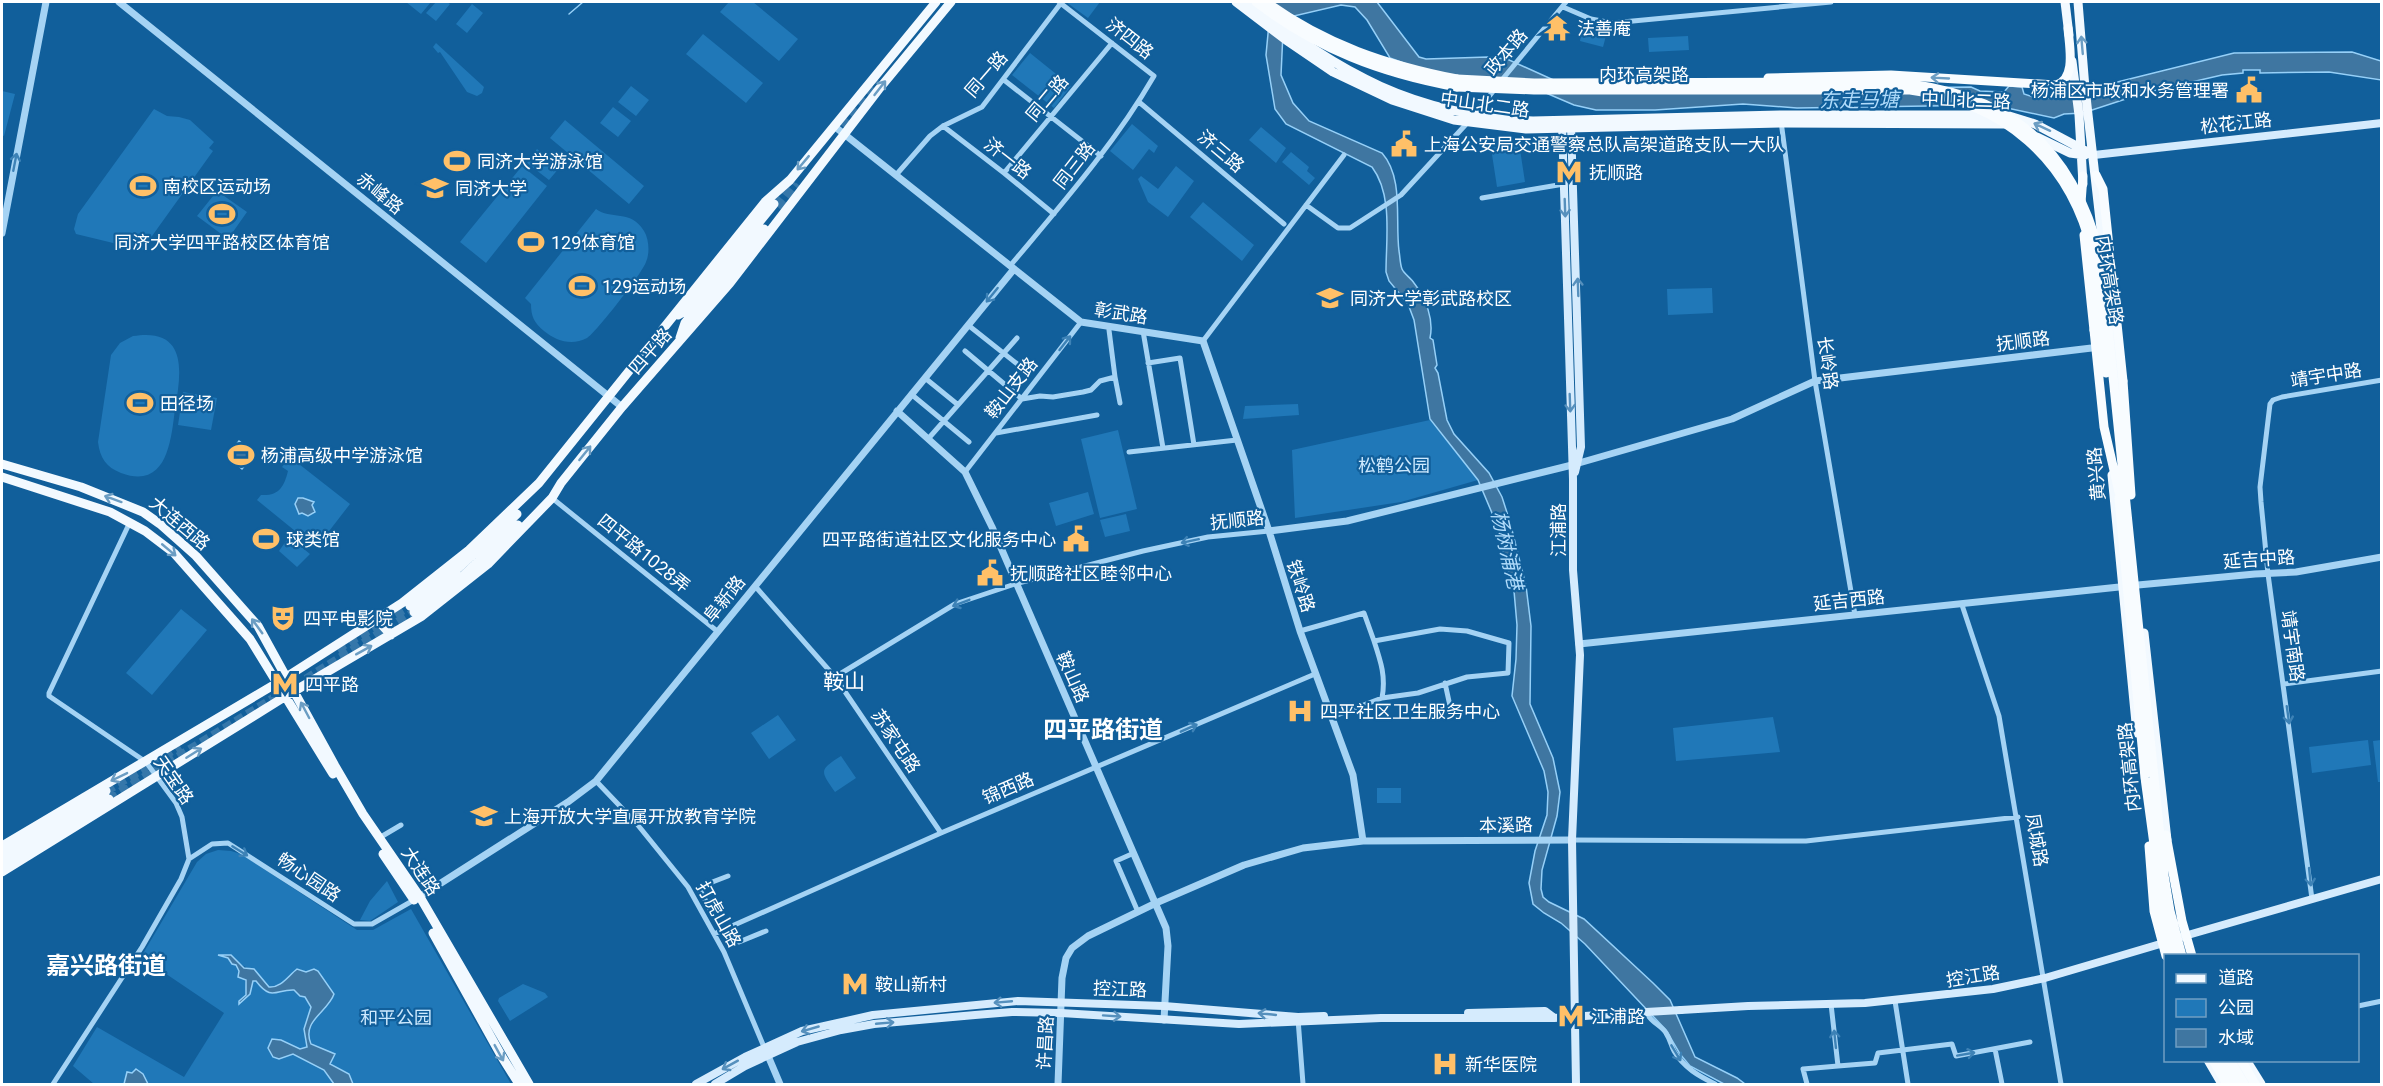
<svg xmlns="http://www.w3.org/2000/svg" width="2383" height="1086" font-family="Roboto,'Noto Sans SC',sans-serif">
<rect width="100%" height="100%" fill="#115f9b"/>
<path fill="#2078b8" d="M406 2H431L421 14Z
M436 2H447L450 4 436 21 426 13Z
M729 2H753L798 39 779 61 720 12Z
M1066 2H1100L1088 18Z
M472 4 483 13 467 33 456 24Z
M1583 26 1607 32 1603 47 1580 41Z
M703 34 763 83 746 103 686 54Z
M1688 36 1689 50 1649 52 1648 38Z
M436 43 484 87 482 93 477 96 467 92 440 52 438 53 433 47Z
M1030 53 1071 86 1054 108 1012 75Z
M631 86 649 100 636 116 618 102Z
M2 91 15 94 4 136 2 135Z
M613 107 631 121 618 137 600 123Z
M154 109 167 116 179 117 190 120 214 142 209 148 213 151 142 250 76 234 74 229 78 214Z
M565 120 644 186 629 204 550 138Z
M1132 124 1158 146 1154 153 1149 149 1133 170 1110 151Z
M1261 127 1286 148 1276 163 1249 140Z
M1519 143 1525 182 1497 187 1491 148Z
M537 149 560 167 549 180 527 163Z
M1291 152 1309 167 1307 171 1315 178 1309 185 1282 162Z
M522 166 547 186 486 263 460 242Z
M1176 166 1194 181 1168 217 1148 202 1138 179 1141 176 1158 189Z
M217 191 247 212 228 239 197 216Z
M1203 202 1254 245 1242 261 1190 217Z
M596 209C610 220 631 209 644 231 649 239 650 253 646 262 643 272 595 334 587 338 572 346 556 341 544 331 534 323 531 316 531 304L525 298Z
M1712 288 1713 313 1668 315 1667 289Z
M133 336C189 327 181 374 175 409 171 441 167 490 121 473 106 467 100 458 98 442L111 355 120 343Z
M183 392 217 398 211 430 178 425Z
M1298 404 1299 415 1243 419 1245 406Z
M1430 420 1478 480 1401 502 1295 518 1292 450Z
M1118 430 1137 509 1100 518 1081 439Z
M290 457 350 504 316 548 257 500 261 495C279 496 284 487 288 471L282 467Z
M1088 492 1094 514 1056 526 1049 503Z
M1126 514 1130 531 1105 537 1100 520Z
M289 537 310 554 297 567 279 551Z
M181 609 207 630 152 695 126 673Z
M778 715 796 740 769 759 751 733Z
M1773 717 1780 752 1676 761 1673 728Z
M2368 740 2371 765 2312 773 2309 747Z
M2381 740V782H2378L2373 741Z
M841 756 856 778 835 792C820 771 819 770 841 756Z
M1377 788H1401V803H1377Z
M218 850 231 851 241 854 357 930H373L411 909 511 1084H351L349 1074 330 1064 309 1040C308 1017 328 1013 334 994L318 971 314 969 307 972 299 969C290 976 281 988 269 987L254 969C237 967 236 955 220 955 237 961 248 977 246 995L239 1001 250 994 252 981H256L273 994 290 989 305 997 311 1007 304 1029 307 1047 300 1049 281 1040 272 1039 293 1054 324 1070 334 1084H94L73 1066 97 1027 184 1077 224 1013 141 957 197 862 206 854Z
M387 881 398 902 370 921 360 920 370 901Z
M523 984 545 993 548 997 510 1021 498 1001 499 998Z"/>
<path fill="#3f76a1" stroke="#96d0f8" stroke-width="1.5" d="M1271 2H1377L1419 57 1426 59 1488 57 1507 59 1580 92 1971 87 1980 91 2004 92 2009 86 2022 87 2024 94 2036 98H2053L2234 53 2352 52 2381 61V80L2329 72 2260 73V70H2243V73L2222 75 2144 93 2083 113 2064 114 2054 118 1993 105 1797 108 1743 104 1655 110H1596L1574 105 1532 87 1431 73 1390 58 1367 20 1355 7 1341 5 1294 16 1284 11 1281 75 1293 103 1309 121 1382 153C1404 178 1395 219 1399 251 1400 256 1400 264 1402 269 1404 274 1411 278 1414 283 1426 298 1434 320 1430 338L1433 340 1437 365 1435 368 1438 373 1447 420 1454 434 1489 473 1502 497 1510 522 1526 586 1531 626 1530 704 1553 758 1560 792 1557 816 1542 870 1541 889 1543 897 1549 902 1584 919 1653 983 1670 1000 1695 1057 1737 1078 1745 1084H1724L1690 1066 1680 1054 1666 1030 1585 944 1561 923 1544 913 1533 904 1529 883 1535 851 1547 815 1548 792 1544 771 1512 696 1516 659 1517 625 1514 591 1492 513 1478 480 1430 419 1414 320 1408 304 1389 281 1386 272C1386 238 1393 195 1372 167L1286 124 1275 109 1266 55Z
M239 441 255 453 242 469 227 456Z
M298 498H303L314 502 312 505 315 512 308 516 302 513 299 514 295 504Z
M218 955H231L244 968 254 969 269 987C281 988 288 976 297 969L306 972 314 969 318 971 334 994C328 1012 301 1021 311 1044L335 1054 330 1064 349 1074 353 1084H334L324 1070 293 1054 279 1059 273 1057 268 1048 272 1039 281 1040 300 1049 307 1047 304 1029 311 1007 305 997 300 996 294 990C276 989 272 1002 256 981H253L250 994 239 1004V1001L246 995V980L238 977 239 971 236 965 232 964 228 958Z
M136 1069 143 1074 148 1084H124L127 1072 132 1073Z"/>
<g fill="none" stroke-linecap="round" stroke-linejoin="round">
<path stroke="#96d0f8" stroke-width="1.5" d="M569 14 583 2"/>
<path stroke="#3577aa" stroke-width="9" stroke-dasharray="9 4.5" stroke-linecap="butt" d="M841 125 878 80
M774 204 793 181
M780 209 800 186
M337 649 410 606
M306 679 414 612
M106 791 180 746
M109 799 279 695"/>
<path stroke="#a5d3f4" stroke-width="5" d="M1563 7 1591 19 1612 23 1831 2
M1004 80 1101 156
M1501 81 1566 2
M1139 102 1284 224
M1475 114 1495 89
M1781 121 1815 381 1855 615
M943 126 1004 173 1054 214
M1004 173 1112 43
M896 175 930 136 943 126 982 107 1061 3
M1482 198 1564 184
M1306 205 1338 228H1350L1401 195 1469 121
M1010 266C1061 205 1114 145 1154 76L1059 2
M968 325 1021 367
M1143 331 1163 448
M1203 341 1344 155
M965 351 1022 399 1040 396 1053 397 1083 392 1091 390 1100 381 1115 377 1109 330
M1148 363 1180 358 1194 445
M1115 377 1120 403
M925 378 957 404
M911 394 969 442
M996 433 1097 415
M928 439 1017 338
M1129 452 1237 440
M965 472 1081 322
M552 498 717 631
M755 586 835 677 941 833
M1962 605 1999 716 2061 1084
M1300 631 1364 613 1374 641 1440 629 1467 631 1509 643 1508 673 1467 677 1418 693 1382 698 1332 717
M1374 641C1381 662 1386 677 1382 698
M835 677 955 604 1015 584 1143 551 1208 537 1269 531
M1445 683 1450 706
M2284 684 2382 671
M596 781 637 824 688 887 724 952 764 1047
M379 838 401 825
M1572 840 1806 841 2018 817
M1134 853 1116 861 1138 912
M189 859 212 844 228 843 354 924H372L414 900
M2312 899 2268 574 2261 502 2260 487 2270 404 2273 400 2282 397 2382 380
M710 909 700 890 702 886 728 876
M731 927 739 942 766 931
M714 934 941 833 1315 674
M1895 1001 1908 1084
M1831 1004 1838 1066 1875 1063 1878 1053 1952 1044 1956 1056 2030 1042
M2358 1006 2382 1001
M1646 1012C1650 1022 1661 1025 1666 1033 1670 1039 1671 1045 1674 1051 1684 1068 1699 1076 1715 1084
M1298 1019 1303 1084
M1995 1049 2002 1084
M53 1084 142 947 181 879 189 859 182 817 176 803 146 762 49 696V693L130 522
M1807 1084 1803 1069 1838 1066"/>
<path stroke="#a5d3f4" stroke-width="7" d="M119 2 622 407
M834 126 1081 322 1203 341 1269 531 1300 631 1353 775 1363 841
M2 233 46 2
M897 411 965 472 992 527 1166 928 1168 946 1164 1020
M1269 531 1347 521 1572 465 1732 419 1815 381 2100 347
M1579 644 2138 585 2255 574 2296 572 2382 557
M416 899 568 802 596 781 1014 269
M766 1051 780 1084
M1058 1084 1062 978 1066 958 1072 948 1088 936 1156 903 1244 865 1303 848 1363 841 1572 840"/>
<path stroke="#d5ebfd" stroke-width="8" d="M1562 124 1573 479V570L1580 655 1572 840 1576 1084
M1571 125 1581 447 1575 472
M2094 155 2382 123
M2181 937 2382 879
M1681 1010 1748 1006 1865 1003 1993 989 2045 978 2167 942
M1468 1013 1545 1011 1553 1017
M696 1084 745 1057 802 1031 873 1015 1018 1001 1164 1006 1298 1017 1324 1016
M715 1084 745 1066 797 1042 841 1030 874 1024 975 1015 1012 1012 1061 1013 1239 1024 1381 1018H1554L1646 1012"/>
<path stroke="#f2f9ff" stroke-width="9" d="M1236 2 1286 40 1333 72 1392 100 1454 120 1526 129 1782 123 2005 124
M1249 2C1341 74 1413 115 1533 121L1781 115H1990
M2065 2 2069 35
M2078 2 2085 88 2121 405
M2072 61 2079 115 2083 184
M2006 115 2035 124 2084 150
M2037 137 2070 153 2085 155
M678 315 687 310 774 204
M680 338 685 323 764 229
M2 464 81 487 143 512 160 524 196 556 258 626 335 766 363 814 420 897 529 1084
M2112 475 2137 733
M2 477 110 512 145 531 174 553 250 639 333 774
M410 606 455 571 517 514
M414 612 464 575 518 525
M382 615 380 618 381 624 391 635
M2144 633 2167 840
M2 846 277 683 402 603 469 550 539 483 765 202 790 180 936 2
M383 854 414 900
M2 856 106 791
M2 864 109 799
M2 872 286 696 422 616 488 564 552 498 561 483 622 407 730 283 879 89 951 2
M433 933 502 1057 519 1084
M2208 1060 2222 1084
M2236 1060 2250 1084
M2246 1060 2261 1084"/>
<path stroke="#f8fcff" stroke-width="9" d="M1256 2C1318 49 1380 73 1457 87
M1266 2C1326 45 1386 65 1457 79
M1768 78 1891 75 2056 85C2077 79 2069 45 2068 28
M2096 175 2103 189 2123 381
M2081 203 2083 176
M2084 235 2094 330
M2213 1060 2227 1084
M2221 1060 2235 1084
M2230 1060 2244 1084
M2241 1060 2255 1084"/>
<path stroke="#d5ebfd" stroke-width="8" d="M1646 1012 1681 1010"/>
<path stroke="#f8fcff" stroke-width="9" d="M1457 79 1534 83 1890 82C2007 91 2073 145 2101 259L2164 875 2170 911 2182 956
M1457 87 1534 90H1910C2003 102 2070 159 2092 251 2096 264 2096 278 2097 292 2100 319 2103 346 2106 373
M2094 330 2104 427 2119 492
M2123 381 2131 495
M2119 498 2145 778 2163 911 2174 956
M2166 835 2182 921 2192 956
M2149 846 2154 911 2166 956"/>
</g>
<defs><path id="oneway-shaft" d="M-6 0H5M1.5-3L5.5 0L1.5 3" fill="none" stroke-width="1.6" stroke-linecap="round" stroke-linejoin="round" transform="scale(1.5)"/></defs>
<g stroke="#6b9dc3">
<use href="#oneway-shaft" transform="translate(2082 45) rotate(-95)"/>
<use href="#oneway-shaft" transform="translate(880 88) rotate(-52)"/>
<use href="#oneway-shaft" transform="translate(2042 127) rotate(-155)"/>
<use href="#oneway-shaft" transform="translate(803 163) rotate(130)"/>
<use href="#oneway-shaft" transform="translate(585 453) rotate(-51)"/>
<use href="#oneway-shaft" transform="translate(113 499) rotate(-160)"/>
<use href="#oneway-shaft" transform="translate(169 550) rotate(40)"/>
<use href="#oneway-shaft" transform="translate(257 626) rotate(-126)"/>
<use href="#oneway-shaft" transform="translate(364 650) rotate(-29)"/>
<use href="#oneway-shaft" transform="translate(305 710) rotate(-118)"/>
<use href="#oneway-shaft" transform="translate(194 753) rotate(-32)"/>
<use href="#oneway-shaft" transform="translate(119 777) rotate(154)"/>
<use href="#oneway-shaft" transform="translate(499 1053) rotate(61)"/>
</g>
<use stroke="#6d9ec3" href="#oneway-shaft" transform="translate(1940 78) rotate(-177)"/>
<g stroke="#3d82b6">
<use href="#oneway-shaft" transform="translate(15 162) rotate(-79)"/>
<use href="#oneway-shaft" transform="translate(992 295) rotate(129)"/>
<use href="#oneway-shaft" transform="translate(1065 343) rotate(-52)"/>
<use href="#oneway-shaft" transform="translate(1190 541) rotate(168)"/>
<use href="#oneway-shaft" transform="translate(961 603) rotate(159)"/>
<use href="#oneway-shaft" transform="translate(2288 715) rotate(82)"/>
<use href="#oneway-shaft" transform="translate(1189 728) rotate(-24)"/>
<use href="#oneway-shaft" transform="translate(240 851) rotate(32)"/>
<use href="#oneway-shaft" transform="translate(2310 877) rotate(84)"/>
<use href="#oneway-shaft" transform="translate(1835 1039) rotate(-96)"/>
<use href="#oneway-shaft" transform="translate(1676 1053) rotate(59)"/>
<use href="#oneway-shaft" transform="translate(1966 1054) rotate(-10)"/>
</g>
<g stroke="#5690bd">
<use href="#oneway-shaft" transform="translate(1565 208) rotate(88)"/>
<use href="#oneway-shaft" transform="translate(1578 287) rotate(-92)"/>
<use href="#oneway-shaft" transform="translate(1570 403) rotate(88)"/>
<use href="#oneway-shaft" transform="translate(1003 1002) rotate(175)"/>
<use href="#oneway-shaft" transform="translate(1267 1014) rotate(-174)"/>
<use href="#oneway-shaft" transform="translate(1112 1016) rotate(4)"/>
<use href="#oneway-shaft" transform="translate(885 1023) rotate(-5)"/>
<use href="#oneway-shaft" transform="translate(810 1029) rotate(164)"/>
<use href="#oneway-shaft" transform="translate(730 1065) rotate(151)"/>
</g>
<defs>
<g id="temple-bare" transform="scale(2.07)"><path d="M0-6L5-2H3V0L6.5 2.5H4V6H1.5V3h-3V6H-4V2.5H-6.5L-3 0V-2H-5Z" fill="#ffc068" stroke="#115f9b" stroke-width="2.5" paint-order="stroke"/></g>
<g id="civic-bare" transform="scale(2.07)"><path d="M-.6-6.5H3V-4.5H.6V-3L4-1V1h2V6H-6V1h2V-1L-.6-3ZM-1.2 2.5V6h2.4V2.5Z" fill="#ffc068" stroke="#115f9b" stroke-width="2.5" paint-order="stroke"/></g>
<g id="stadium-bare" transform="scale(2.07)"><path d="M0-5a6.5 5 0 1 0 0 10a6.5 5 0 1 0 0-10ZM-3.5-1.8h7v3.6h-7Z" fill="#ffc068" stroke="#115f9b" stroke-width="2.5" paint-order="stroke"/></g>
<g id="metro-bare" transform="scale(2.07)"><path d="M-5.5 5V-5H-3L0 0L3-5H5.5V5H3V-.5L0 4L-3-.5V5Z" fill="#ffc068" stroke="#115f9b" stroke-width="2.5" paint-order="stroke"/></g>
<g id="university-bare" transform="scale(2.07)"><path d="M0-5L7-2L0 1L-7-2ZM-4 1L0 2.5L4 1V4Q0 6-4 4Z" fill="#ffc068" stroke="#115f9b" stroke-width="2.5" paint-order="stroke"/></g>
<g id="theatre-bare" transform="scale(2.07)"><path d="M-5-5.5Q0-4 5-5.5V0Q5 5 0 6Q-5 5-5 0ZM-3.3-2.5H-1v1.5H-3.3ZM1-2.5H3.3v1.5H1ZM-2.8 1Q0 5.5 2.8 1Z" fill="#ffc068" stroke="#115f9b" stroke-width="2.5" paint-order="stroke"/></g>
<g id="hospital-bare" transform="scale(2.07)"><path d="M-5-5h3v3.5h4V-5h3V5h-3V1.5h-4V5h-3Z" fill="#ffc068" stroke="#115f9b" stroke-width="2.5" paint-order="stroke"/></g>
</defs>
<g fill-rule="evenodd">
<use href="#temple-bare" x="1557" y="28"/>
<use href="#civic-bare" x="2249" y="90"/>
<use href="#civic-bare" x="1404" y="144"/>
<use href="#stadium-bare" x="457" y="161"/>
<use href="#metro-bare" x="1569" y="172"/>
<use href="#stadium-bare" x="143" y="186"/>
<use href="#university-bare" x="435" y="188"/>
<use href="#stadium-bare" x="222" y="214"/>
<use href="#stadium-bare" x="531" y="242"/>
<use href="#stadium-bare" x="582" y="286"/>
<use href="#university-bare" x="1330" y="298"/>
<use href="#stadium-bare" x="140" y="403"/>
<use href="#stadium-bare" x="241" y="455"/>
<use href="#stadium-bare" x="266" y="539"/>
<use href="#civic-bare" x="1076" y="539"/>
<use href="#civic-bare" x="990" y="573"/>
<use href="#theatre-bare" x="283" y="618"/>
<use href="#metro-bare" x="285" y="684"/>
<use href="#hospital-bare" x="1300" y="711"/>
<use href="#university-bare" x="484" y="816"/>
<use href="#metro-bare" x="855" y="984"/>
<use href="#metro-bare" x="1571" y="1016"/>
<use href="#hospital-bare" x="1445" y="1064"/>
</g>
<g text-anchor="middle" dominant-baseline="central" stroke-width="4.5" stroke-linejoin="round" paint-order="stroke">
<g font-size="18" fill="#fff" stroke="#115f9b" text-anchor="start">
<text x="1577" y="28">法善庵</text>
<text x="2229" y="90" text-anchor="end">杨浦区市政和水务管理署</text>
<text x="1424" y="144">上海公安局交通警察总队高架道路支队一大队</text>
<text x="477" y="161">同济大学游泳馆</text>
<text x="1589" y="172">抚顺路</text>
<text x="163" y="186">南校区运动场</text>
<text x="455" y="188">同济大学</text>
<text x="222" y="242" text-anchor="middle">同济大学四平路校区体育馆</text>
<text x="551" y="242">129体育馆</text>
<text x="602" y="286">129运动场</text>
<text x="1350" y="298">同济大学彰武路校区</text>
<text x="160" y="403">田径场</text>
<text x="261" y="455">杨浦高级中学游泳馆</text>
<text x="286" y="539">球类馆</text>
<text x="1056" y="539" text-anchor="end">四平路街道社区文化服务中心</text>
<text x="1010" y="573">抚顺路社区睦邻中心</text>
<text x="303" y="618">四平电影院</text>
<text x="305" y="684">四平路</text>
<text x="1320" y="711">四平社区卫生服务中心</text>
<text x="504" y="816">上海开放大学直属开放教育学院</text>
<text x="875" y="984">鞍山新村</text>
<text x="1591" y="1016">江浦路</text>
<text x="1465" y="1064">新华医院</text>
</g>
<g font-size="18" fill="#fff" stroke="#115f9b">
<text transform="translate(1130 38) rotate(38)">济四路</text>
<text transform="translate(1506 52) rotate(-50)">政本路</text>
<text transform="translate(986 74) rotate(-49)">同一路</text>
<text x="1644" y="74">内环高架路</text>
<text transform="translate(1047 98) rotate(-50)">同二路</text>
<text transform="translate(1966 100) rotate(2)">中山北二路</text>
<text transform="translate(1485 104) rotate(8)">中山北二路</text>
<text transform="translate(2236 123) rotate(-6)">松花江路</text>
<text transform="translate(1221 151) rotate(40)">济三路</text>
<text transform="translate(1008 158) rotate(38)">济一路</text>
<text transform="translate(1074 165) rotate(-52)">同三路</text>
<text transform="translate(380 193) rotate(39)">赤峰路</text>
<text transform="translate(2110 280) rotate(81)">内环高架路</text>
<text transform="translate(1121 313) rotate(9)">彰武路</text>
<text transform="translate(2023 341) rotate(-7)">抚顺路</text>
<text transform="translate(650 351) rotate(-49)">四平路</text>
<text transform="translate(1828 363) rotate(82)">长岭路</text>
<text transform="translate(2326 375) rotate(-9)">靖宇中路</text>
<text transform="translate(1011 388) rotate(-52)">鞍山支路</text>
<text transform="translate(2096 474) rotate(-95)">黄兴路</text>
<text transform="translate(1237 520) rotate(-6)">抚顺路</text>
<text transform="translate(180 523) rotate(40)">大连西路</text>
<text transform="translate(1558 530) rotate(-90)">江浦路</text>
<text transform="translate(644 553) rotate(39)">四平路1028弄</text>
<text transform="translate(2259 559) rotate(-4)">延吉中路</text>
<text transform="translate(1301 586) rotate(72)">铁岭路</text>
<text transform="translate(724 599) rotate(-51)">阜新路</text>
<text transform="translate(1849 600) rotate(-6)">延吉西路</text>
<text transform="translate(2293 646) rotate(82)">靖宇南路</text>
<text transform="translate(1073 677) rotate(66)">鞍山路</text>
<text transform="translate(896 741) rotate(56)">苏家屯路</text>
<text transform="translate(2129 767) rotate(-96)">内环高架路</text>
<text transform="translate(174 780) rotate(55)">天宝路</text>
<text transform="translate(1008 788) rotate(-23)">锦西路</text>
<text transform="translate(1506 825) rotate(-1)">本溪路</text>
<text transform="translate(2037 840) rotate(80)">凤城路</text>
<text transform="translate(421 871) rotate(57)">大连路</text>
<text transform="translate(309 877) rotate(34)">畅心园路</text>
<text transform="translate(719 914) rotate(61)">打虎山路</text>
<text transform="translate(1973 976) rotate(-9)">控江路</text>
<text transform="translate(1120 989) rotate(2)">控江路</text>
<text transform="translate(1045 1043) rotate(-87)">许昌路</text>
</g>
<g font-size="18" fill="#cde9fe" stroke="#115f9b">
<text x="1394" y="465">松鹤公园</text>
<text x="396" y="1017">和平公园</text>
</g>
<g font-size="20" font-style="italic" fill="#b1dcfb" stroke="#115f9b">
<text transform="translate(1859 100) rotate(-1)">东走马塘</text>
<text transform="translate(1507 550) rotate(77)">杨树浦港</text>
</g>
<g font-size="21" fill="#fff" stroke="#115f9b">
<text x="844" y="682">鞍山</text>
</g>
<g font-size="24" font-weight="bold" fill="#fff" stroke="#115f9b">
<text x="1103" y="730">四平路街道</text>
<text x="106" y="966">嘉兴路街道</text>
</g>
</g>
<rect width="2383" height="1086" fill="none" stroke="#ffffff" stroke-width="6"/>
<rect x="2164" y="954" width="195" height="108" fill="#115f9b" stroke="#709fc3" stroke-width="1.5"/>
<rect x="2176" y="974" width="30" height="9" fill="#f2f9ff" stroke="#709fc3" stroke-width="1.5"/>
<text x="2218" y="984" font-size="18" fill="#ffffff">道路</text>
<rect x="2176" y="999" width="30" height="18" fill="#2078b8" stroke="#709fc3" stroke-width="1.5"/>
<text x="2218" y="1014" font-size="18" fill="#ffffff">公园</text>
<rect x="2176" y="1029" width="30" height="18" fill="#3f76a1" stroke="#709fc3" stroke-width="1.5"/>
<text x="2218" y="1044" font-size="18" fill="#ffffff">水域</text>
</svg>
